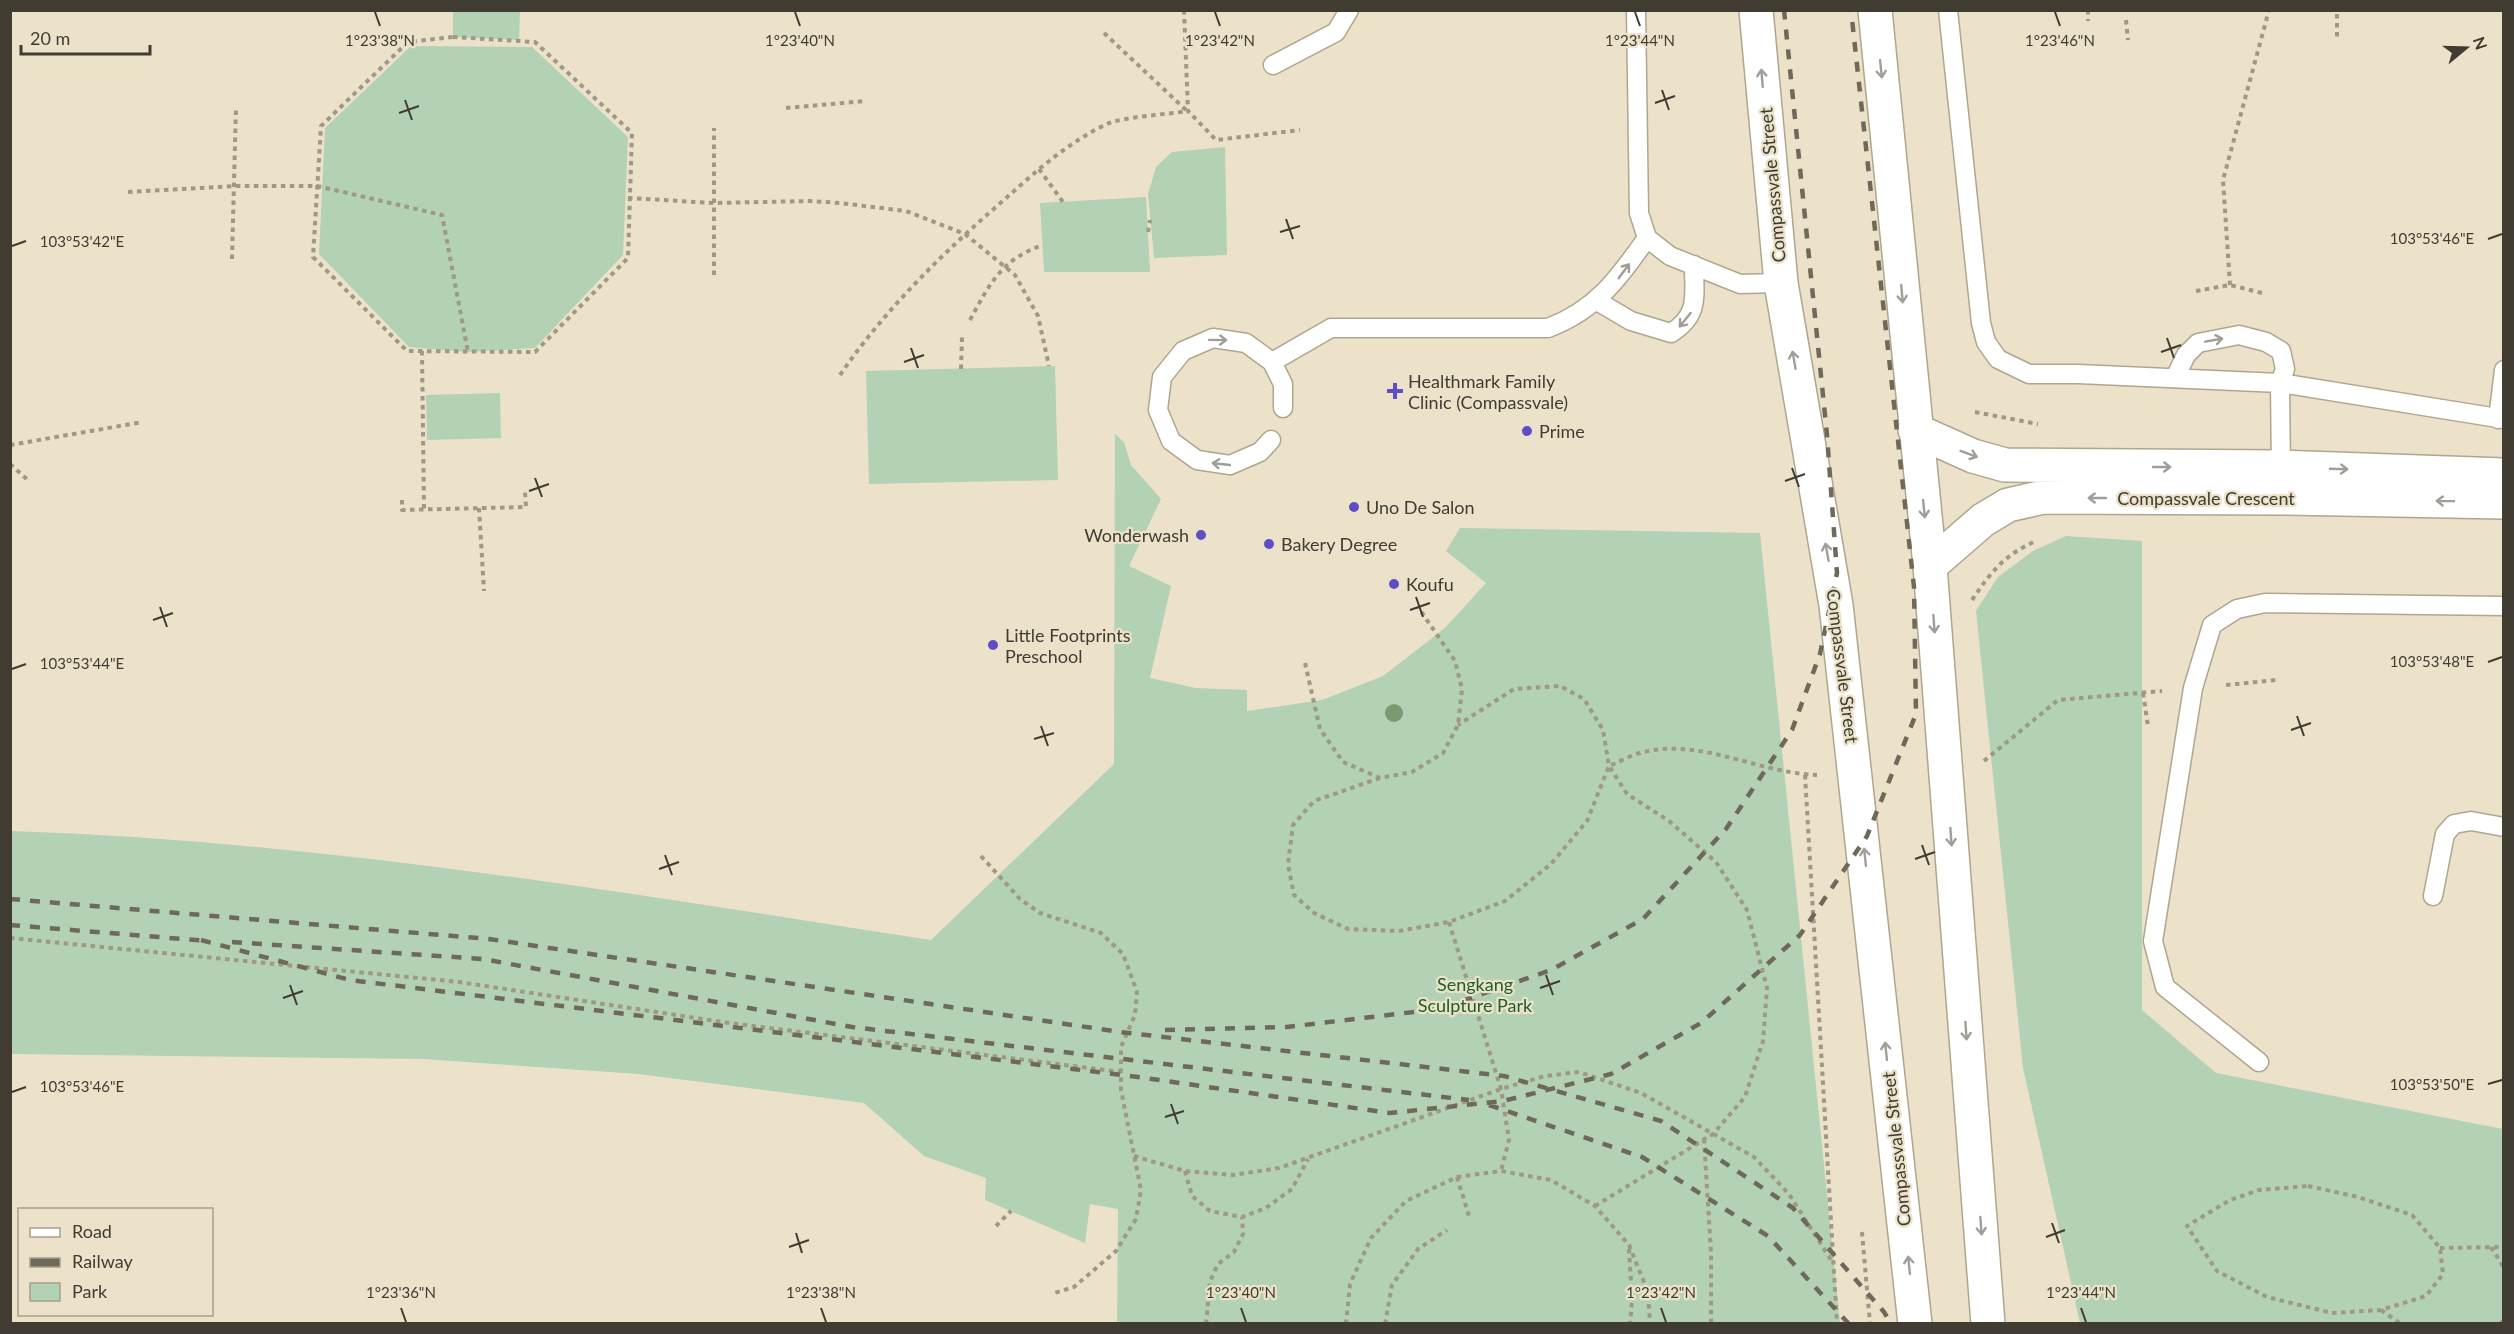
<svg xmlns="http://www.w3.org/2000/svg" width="2514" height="1334" font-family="Lato,sans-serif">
<rect width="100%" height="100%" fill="#ebe2c9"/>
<path fill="#b3d1b5" d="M453 11H520L519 40 453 37Z
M411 46 532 47 628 137 623 255 535 348 468 352 409 347 319 254 325 128Z
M1225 147 1227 255 1154 258 1148 194 1156 167 1172 152Z
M1146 197 1150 272H1044L1040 203Z
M1055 366 1058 480 869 484 866 371Z
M500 393 501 438 427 440 426 395Z
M1115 434 1124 442 1131 465 1161 499 1129 566 1171 586 1150 678 1196 688 1247 690V711L1322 700 1383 676 1445 628 1486 583 1446 551 1460 528 1760 533 1840 1323H1117L1118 1209 1090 1204 1085 1243 985 1200 986 1178 924 1156 864 1103 639 1074 423 1059 11 1054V831C320 841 626 893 931 940L1114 764Z
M2066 536 2142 541V1010L2216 1073 2503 1129V1323H2080L2023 1068 1976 611 1998 577 2033 551Z"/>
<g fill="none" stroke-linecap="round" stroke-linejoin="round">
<g stroke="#aea68e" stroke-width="21">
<path id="service" d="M1636 10 1639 213 1647 238 1670 256 1740 284 1781 283
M1948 10 1981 323 1986 342 1998 359 2029 374H2078L2280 383 2504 419
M1273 65 1336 32 1349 10
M1597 301 1631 321 1671 333C1700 315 1694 296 1694 265
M1272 362 1331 328H1548C1596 310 1618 279 1647 238
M2175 378 2186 355 2198 343 2239 335 2266 342 2281 351 2285 369 2280 383 2281 474
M2498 419 2504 370
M1271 440 1260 452 1230 465 1197 460 1171 441 1158 410 1162 377 1183 351 1213 338 1246 343 1272 362 1283 384V408
M2433 896 2445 834 2454 824 2471 821 2504 827
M2259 1062 2165 987 2153 941 2193 688 2212 625 2237 609 2265 603 2504 606"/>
</g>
<g stroke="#aea68e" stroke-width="36">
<path id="minor" d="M1915 430 1973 456 2005 465 2281 467 2504 475
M1930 566 1983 520 2008 505 2044 497 2282 498 2504 502"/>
</g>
<g stroke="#aea68e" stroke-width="36">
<path id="tertiary" d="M1756 10 1781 283 1836 605 1915 1324
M1875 10 1930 566 1988 1324"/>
</g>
<path stroke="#9e9885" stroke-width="4" stroke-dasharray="4.5 4.5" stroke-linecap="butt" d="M1184 10 1188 111 1216 140 1300 130
M2088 10V21
M2337 14V41
M2126 20 2128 40
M1104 33 1187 111
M453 37 535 42 632 133 628 258 535 352 407 351 313 257 321 126 408 42Z
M786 108 866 101
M1039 169 1063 202
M128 192 234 186H317L442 215 468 352
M628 198 714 203 810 201 840 203 906 211 965 234 1015 275 1038 316 1049 366
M1148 232 1150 220
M232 259 236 106
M714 275V128
M2230 285 2223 180 2269 10
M2196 291 2230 285 2266 294
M970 320C990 283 1002 259 1043 245
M422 351 424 509
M961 369 962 337
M840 375C886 308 944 252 1005 199 1035 172 1070 141 1107 124 1121 117 1170 114 1188 111
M1975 412 2038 424
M10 445 143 422
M10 464 29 481
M402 500V510L526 507 525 492
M479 508 484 591
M1972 600C1991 572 2004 555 2036 541
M1305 663 1320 729 1343 762 1380 778 1412 772 1443 753 1458 725 1462 689 1455 661 1418 607
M2226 685 2276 680
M2143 693 2148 726
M1984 761 2058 700 2162 691
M1805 775 1837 1324
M1380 778 1314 801 1293 825 1288 864 1294 895 1314 913 1348 929 1399 931 1449 922 1505 901 1551 864 1587 821 1609 766 1603 730 1584 699 1560 686 1514 689 1458 725
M981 856 1020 899 1040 913 1101 933 1123 954 1137 992 1135 1015 1121 1047V1090L1141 1190 1136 1219 1116 1251 1074 1287 1051 1294
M1449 922 1501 1089 1509 1140 1501 1171
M10 938 459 982 729 1023 1121 1072
M1704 1139 1711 1253V1324
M1134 1156 1185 1171 1233 1175 1279 1168 1501 1089 1545 1076 1579 1072 1641 1093 1754 1157 1789 1194 1833 1263
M1185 1171 1192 1196 1210 1211 1242 1217 1266 1208 1292 1189 1308 1159
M1457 1177 1469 1216
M2308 1186 2358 1197 2412 1215 2440 1248 2443 1274 2426 1296 2381 1310 2332 1313 2267 1297 2217 1271 2187 1226 2230 1200 2259 1190Z
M1595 1206 1713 1134 1745 1097 1763 1041 1767 988 1747 910 1716 862 1669 821 1627 794 1609 766C1621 761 1635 753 1648 751 1706 740 1759 773 1817 775
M996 1226 1011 1211
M1862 1232 1870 1324
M2491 1247 2504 1268
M2440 1248 2504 1247
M1629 1249 1632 1300 1630 1324
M2381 1310 2401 1324
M1206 1324 1210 1281 1218 1264 1234 1252 1243 1234 1242 1217
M1219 1324H1238
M1346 1324 1350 1284 1371 1238 1406 1201 1457 1177 1501 1171 1551 1180 1595 1206 1629 1245 1648 1292 1650 1324
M1385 1324 1392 1285 1418 1249 1447 1230
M2499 1324 2504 1320"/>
<use href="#service" stroke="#fff" stroke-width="18"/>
<use href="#minor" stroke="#fff" stroke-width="33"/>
<use href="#tertiary" stroke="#fff" stroke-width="33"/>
<path stroke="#6e695b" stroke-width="4.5" stroke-dasharray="10 10" stroke-linecap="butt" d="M10 899 489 939 1120 1032 1504 1076 1661 1121 1793 1208 1884 1312 1891 1324
M10 925 208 941
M201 940 350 980 1138 1077 1390 1113 1503 1101 1611 1074 1701 1023 1800 935 1867 836 1916 714 1914 587 1851 10
M232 942 483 959 852 1027 1469 1100
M1165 1030 1287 1027 1439 1009 1551 970 1643 919 1726 829 1792 730 1820 654 1837 573 1827 435 1784 10
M1489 1105 1642 1157 1768 1236 1849 1324"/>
</g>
<circle fill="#7a9a71" cx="1394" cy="713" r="9"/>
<defs><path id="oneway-shaft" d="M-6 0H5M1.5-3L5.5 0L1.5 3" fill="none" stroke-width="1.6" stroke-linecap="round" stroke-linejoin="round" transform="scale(1.5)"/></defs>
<g stroke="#a09e98">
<use href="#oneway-shaft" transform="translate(1881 69) rotate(84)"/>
<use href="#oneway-shaft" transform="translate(1762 78) rotate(-95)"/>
<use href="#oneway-shaft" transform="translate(1624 271) rotate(-53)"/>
<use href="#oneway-shaft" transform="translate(1902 294) rotate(85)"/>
<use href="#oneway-shaft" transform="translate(1685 320) rotate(129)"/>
<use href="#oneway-shaft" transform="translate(1218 340) rotate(1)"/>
<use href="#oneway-shaft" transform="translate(2214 340) rotate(-10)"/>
<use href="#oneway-shaft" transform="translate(1794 360) rotate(-100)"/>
<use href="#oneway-shaft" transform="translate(1969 454) rotate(20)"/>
<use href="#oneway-shaft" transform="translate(1221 464) rotate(-174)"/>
<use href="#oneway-shaft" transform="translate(2162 467)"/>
<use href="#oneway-shaft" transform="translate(2339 469) rotate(2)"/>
<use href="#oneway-shaft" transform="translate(2097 498) rotate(-180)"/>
<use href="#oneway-shaft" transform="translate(2445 501) rotate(-179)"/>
<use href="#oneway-shaft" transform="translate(1924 509) rotate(84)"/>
<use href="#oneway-shaft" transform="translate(1827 552) rotate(-100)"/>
<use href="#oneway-shaft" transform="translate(1934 624) rotate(86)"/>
<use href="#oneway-shaft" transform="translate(1951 837) rotate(86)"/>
<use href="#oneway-shaft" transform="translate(1865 857) rotate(-96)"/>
<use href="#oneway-shaft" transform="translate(1966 1031) rotate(86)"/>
<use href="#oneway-shaft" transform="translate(1886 1051) rotate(-96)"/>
<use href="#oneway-shaft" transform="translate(1981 1226) rotate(86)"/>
<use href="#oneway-shaft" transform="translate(1909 1265) rotate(-96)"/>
</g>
<path fill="none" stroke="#403c32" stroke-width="2" d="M375 12 380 26M795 12 800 26M1215 12 1220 26M1635 12 1640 26M2055 12 2060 26M1662 90 1669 110M405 100 412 120M1655 103 1675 96M399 113 419 106M1286 219 1293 239M1280 232 1300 226M2488 239 2502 234M12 246 26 241M2167 338 2174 358M911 348 918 368M2161 352 2181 345M904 362 924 355M1792 468 1799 487M535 478 542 497M1785 481 1805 474M529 491 549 484M1416 597 1423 617M160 607 167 627M1410 610 1430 603M153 620 173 613M2488 662 2502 657M12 669 26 664M2297 716 2304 736M1041 726 1048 746M2291 730 2311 723M1034 739 1054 733M1922 845 1929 865M665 855 672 875M1915 859 1935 852M659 869 679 862M1546 975 1553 995M290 985 297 1005M1540 988 1560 981M283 998 303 991M2488 1084 2502 1080M12 1092 26 1087M1171 1104 1178 1124M1165 1117 1184 1111M2052 1223 2059 1243M796 1233 802 1253M2046 1237 2065 1230M789 1247 809 1240M401 1308 406 1322M821 1308 826 1322M1241 1308 1246 1322M1661 1308 1666 1322M2081 1308 2086 1322"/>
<g fill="#5f4dc6" stroke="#ebe2c9" stroke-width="2">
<path d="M1392 382h6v6h6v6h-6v6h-6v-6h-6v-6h6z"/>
<circle cx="1527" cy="431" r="6"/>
<circle cx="1354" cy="507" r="6"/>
<circle cx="1201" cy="535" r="6"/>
<circle cx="1269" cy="544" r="6"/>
<circle cx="1394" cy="584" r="6"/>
<circle cx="993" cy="645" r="6"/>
</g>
<g text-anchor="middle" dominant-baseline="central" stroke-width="4.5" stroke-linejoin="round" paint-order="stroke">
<g font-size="18" fill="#403c32" stroke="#ebe2c9">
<text transform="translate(1772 185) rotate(-95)">Compassvale Street</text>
<text x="2206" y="498">Compassvale Crescent</text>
<text transform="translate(1843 666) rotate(83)">Compassvale Street</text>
<text transform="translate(1896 1149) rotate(-96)">Compassvale Street</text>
</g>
<g font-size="18" fill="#403c32" stroke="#ebe2c9" text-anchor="start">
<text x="1408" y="381">Healthmark Family<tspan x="1408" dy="21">Clinic (Compassvale)</tspan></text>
<text x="1539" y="431">Prime</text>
<text x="1366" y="507">Uno De Salon</text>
<text x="1189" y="535" text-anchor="end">Wonderwash</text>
<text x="1281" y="544">Bakery Degree</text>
<text x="1406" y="584">Koufu</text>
<text x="1005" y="635">Little Footprints<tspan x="1005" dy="21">Preschool</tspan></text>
</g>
<g font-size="18" fill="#1e6029" stroke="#ebe2c9">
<text x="1475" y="984">Sengkang<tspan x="1475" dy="21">Sculpture Park</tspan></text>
</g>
</g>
<g font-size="15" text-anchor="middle" fill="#403c32" stroke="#ebe2c9" stroke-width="4.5" stroke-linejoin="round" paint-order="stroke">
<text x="2060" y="46">1°23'46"N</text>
<text x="380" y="46">1°23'38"N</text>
<text x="800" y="46">1°23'40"N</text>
<text x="1220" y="46">1°23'42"N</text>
<text x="1640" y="46">1°23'44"N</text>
<text x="2432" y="244">103°53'46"E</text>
<text x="82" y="247">103°53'42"E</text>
<text x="2432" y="667">103°53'48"E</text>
<text x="82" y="669">103°53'44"E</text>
<text x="2432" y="1090">103°53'50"E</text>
<text x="82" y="1092">103°53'46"E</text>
<text x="401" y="1298">1°23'36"N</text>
<text x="821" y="1298">1°23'38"N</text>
<text x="1241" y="1298">1°23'40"N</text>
<text x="1661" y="1298">1°23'42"N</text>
<text x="2081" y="1298">1°23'44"N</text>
</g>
<rect width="2514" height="1334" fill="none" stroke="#403c32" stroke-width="24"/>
<rect x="18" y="1208" width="195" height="108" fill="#ebe2c9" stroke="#a7a08d" stroke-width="1.5"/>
<rect x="30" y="1228" width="30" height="9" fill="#ffffff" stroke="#a7a08d" stroke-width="1.5"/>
<text x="72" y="1238" font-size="18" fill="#403c32">Road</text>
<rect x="30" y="1258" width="30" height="9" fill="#6e695b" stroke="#a7a08d" stroke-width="1.5"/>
<text x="72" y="1268" font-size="18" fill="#403c32">Railway</text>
<rect x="30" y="1283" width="30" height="18" fill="#b3d1b5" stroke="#a7a08d" stroke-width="1.5"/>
<text x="72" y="1298" font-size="18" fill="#403c32">Park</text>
<g transform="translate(2466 48) rotate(71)" stroke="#ebe2c9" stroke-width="4.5" paint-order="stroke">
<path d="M0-4.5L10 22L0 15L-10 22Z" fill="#403c32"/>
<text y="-9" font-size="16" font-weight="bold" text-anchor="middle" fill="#403c32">N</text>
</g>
<path d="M21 45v9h129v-9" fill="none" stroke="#403c32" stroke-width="3"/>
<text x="30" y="45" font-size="18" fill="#403c32" stroke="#ebe2c9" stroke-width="4.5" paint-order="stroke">20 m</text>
</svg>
